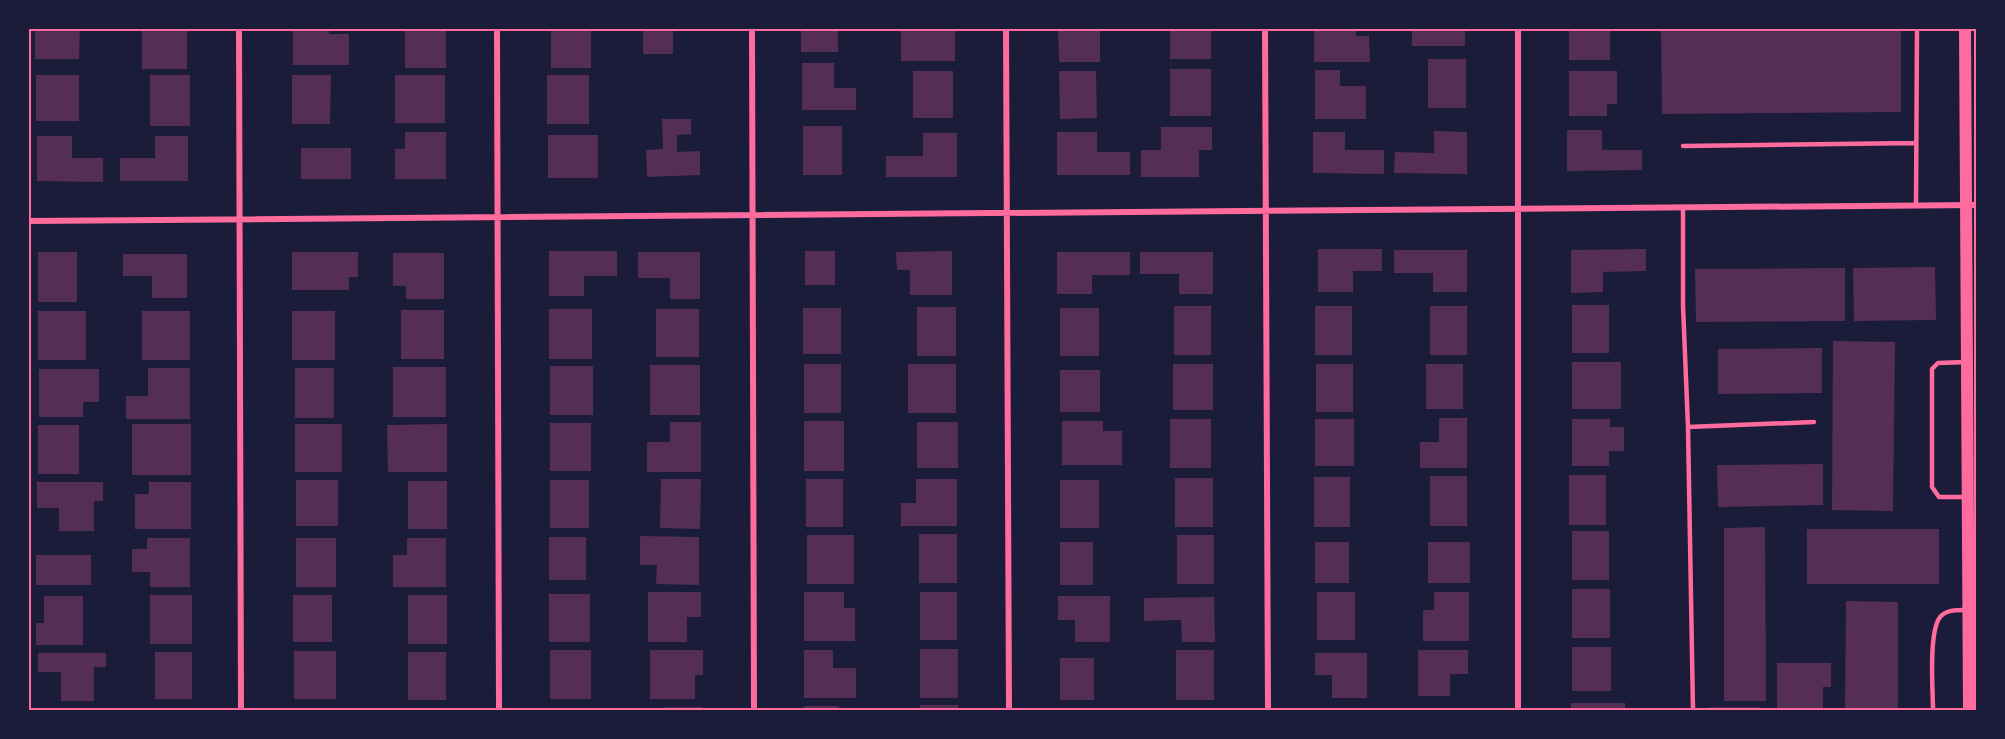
<svg xmlns="http://www.w3.org/2000/svg" width="2005" height="739" font-family="Lato,sans-serif">
<rect width="100%" height="100%" fill="#1b1b3a"/>
<path fill="#542f53" d="M35 28H80L79 59H35Z
M142 28H187V69H142Z
M293 28H329V34H349V65H293Z
M405 28H446V68H405Z
M551 28H591V68H551Z
M643 28H673V54H643Z
M801 28H838V52H801Z
M901 28H955V61H901Z
M1058 28H1100V62H1059Z
M1170 28H1211V59H1170Z
M1314 28H1356V36H1369L1370 62H1314Z
M1412 28H1465V46H1412Z
M1569 28H1610V60H1569Z
M1661 28H1901V112L1662 114Z
M1428 59H1466V108H1428Z
M802 63H834V88H856V110H802Z
M1170 69H1211V116H1170Z
M1315 70H1340V86H1366V119H1315Z
M913 71H953V118H913Z
M1059 71H1096L1097 118 1060 119Z
M1569 71H1617V104H1607V116H1569Z
M36 75H79V121H36Z
M150 75H190V126H150Z
M292 75H331L330 124H292Z
M395 75H445V123H395Z
M547 75H589V124H547Z
M662 119H691V134L677 135V152L700 151V175L647 177 646 150 663 149Z
M803 126H842V175H803Z
M1161 127H1212V150H1199V177H1141V150H1161Z
M1567 130H1602V150H1642V170L1567 171Z
M1434 131 1467 132V174L1394 173 1395 152 1434 153Z
M405 132H446V179H395V149H405Z
M1057 132H1097V152H1130V175H1057Z
M1313 132H1345V150H1384V174L1313 173Z
M923 133H957V177H886V156H923Z
M548 135H598V178H548Z
M37 136H72V158H103V182L37 181Z
M155 136H188V181H120V158H155Z
M301 148H351V179H301Z
M1318 249H1382V271H1353V292H1318Z
M1646 249V271L1603 272V292L1571 293V250Z
M1394 250H1467V292H1433V273H1394Z
M549 251H617V276H584V296H549Z
M805 251H835V285H805Z
M952 251V295H910V270H897L896 252Z
M38 252H77V302H38Z
M292 252H358V277H349V290H292Z
M638 252H700V299H670V278H638Z
M1057 252H1130V275H1092V294H1057Z
M1140 252H1213V294H1179V274H1140Z
M393 253H444V299H406V286H393Z
M123 254H187V298H152V276H123Z
M1935 267 1936 320 1854 321 1853 268Z
M1845 268V321L1696 322 1695 269Z
M1572 305H1609V353H1572Z
M1174 306H1211V355H1174Z
M1315 306H1352V355H1315Z
M1430 306H1467V355H1430Z
M917 307H956V356H917Z
M803 308H841V354H803Z
M1060 308H1099V356H1060Z
M549 309H592V359H549Z
M656 309H699V357H656Z
M401 310H444V359H401Z
M38 311H86V360H38Z
M142 311H190V360H142Z
M292 311H335V360H292Z
M1833 341 1895 342 1893 511 1832 510Z
M1822 348V393L1718 394V349Z
M1572 362H1621V409H1572Z
M804 364H841V413H804Z
M908 364H956V413H908Z
M1173 364H1213V410H1173Z
M1316 364H1353V412H1316Z
M1426 364H1463V409H1426Z
M650 365H700V415H650Z
M550 366H593V415H550Z
M393 367H446V417H393Z
M148 368H190V419H126V396H148Z
M295 368H334V418H295Z
M39 369H99V402H83V417H39Z
M1060 370H1100V412H1060Z
M1439 418H1467V468H1420V442H1439Z
M1170 419H1211V468H1170Z
M1315 419H1354V466H1315Z
M1572 419H1610V427H1624V451H1609V466H1572Z
M804 421H844V471H804Z
M1062 421H1103V431H1122V465H1062Z
M670 422H701V472H647V442H670Z
M917 422H958V468H917Z
M550 423H591V471H550Z
M132 424H191V475H132Z
M295 424H342V472H295Z
M447 424V472H388L387 425Z
M38 425H79V474H38Z
M1823 464V505L1718 507 1717 465Z
M1569 475H1606V525H1569Z
M1430 476H1467V526H1430Z
M1314 477H1350V527H1314Z
M1175 478H1213V527H1175Z
M661 479H701L700 529 660 528Z
M806 479H843V527H806Z
M916 479H957V526H901V503H916Z
M296 480H338V526H296Z
M550 480H589V528H550Z
M1060 480H1099V528H1060Z
M408 481H447V529H408Z
M37 482H103V501H94V531H59V508H37Z
M149 482H191V529H135V494H149Z
M1765 527 1766 701H1724V528Z
M1807 529H1939V584H1807Z
M1572 531H1609V580H1572Z
M919 534H957V583H919Z
M807 535H854V584H807Z
M1177 535H1214V584H1177Z
M640 536 699 537V585L656 584 657 565H640Z
M549 537H586V580H549Z
M147 538H190V587H150V572H132V549H147Z
M296 538H336V587H296Z
M407 538H446V587H393V555H407Z
M1060 542H1093V585H1060Z
M1315 542H1349V583H1315Z
M1428 542H1470V583H1428Z
M36 555H91V585H36Z
M1572 589H1610V638H1572Z
M648 592H701V617H687V642H648Z
M804 592H844V608H855V641H804Z
M920 592H957V640H920Z
M1317 592H1355V640H1317Z
M1434 592H1469V641H1423V610H1434Z
M549 594H590V642H549Z
M150 595H192V644H150Z
M293 595H332V642H293Z
M408 595H447V644H408Z
M44 596H83V645H36V623H44Z
M1058 596H1110V642H1075V620H1058Z
M1214 597 1215 642H1182L1181 620 1144 621V598Z
M1846 601 1898 602V710H1845Z
M1572 647H1611V691H1572Z
M920 649H958V698H920Z
M550 650H591V699H550Z
M650 650H703V675H695V699H650Z
M804 650H833V668H856V698H804Z
M1176 650H1214V700H1176Z
M1418 650H1468V674H1450V696H1418Z
M294 651H336V699H294Z
M155 652H192V699H155Z
M408 652H446V700H408Z
M38 653H106V667H94V701H61V672H38Z
M1315 653H1367V698H1332V675H1315Z
M1060 658H1094V700H1060Z
M1777 663H1831V687H1823V709H1777Z
M1571 703H1625V710H1571Z
M920 705H958V710H920Z
M804 706H839V710H804Z
M664 707H702V710H664Z
M1709 707H1761V710H1709Z
M143 708H184V710H143Z
M293 708H333V710H293Z
M399 708H438V710H399Z
M552 708H591V710H552Z
M1188 708H1215V710H1188Z"/>
<g fill="none" stroke-linecap="round" stroke-linejoin="round">
<path stroke="#ff6b9d" stroke-width="4.5" d="M1683 146 1916 143
M1916 205 1917 28
M1683 207V306L1688 427 1693 710
M1688 427 1814 422
M1965 497H1939L1932 487V369L1938 363 1966 362
M1933 710C1933 691 1928 629 1941 616 1948 609 1959 610 1968 610"/>
<path stroke="#ff6b9d" stroke-width="6" d="M239 28 241 710
M497 28 499 710
M752 28 754 710
M1006 28 1009 710
M1265 28 1268 710
M1518 28V710
M28 221 1976 205"/>
<path stroke="#ff6b9d" stroke-width="12" d="M1965 28 1969 710"/>
</g>
<rect width="2005" height="739" fill="none" stroke="#1b1b3a" stroke-width="60"/>
<rect x="30" y="30" width="1945" height="679" fill="none" stroke="#ff6b9d" stroke-width="2"/>
</svg>
